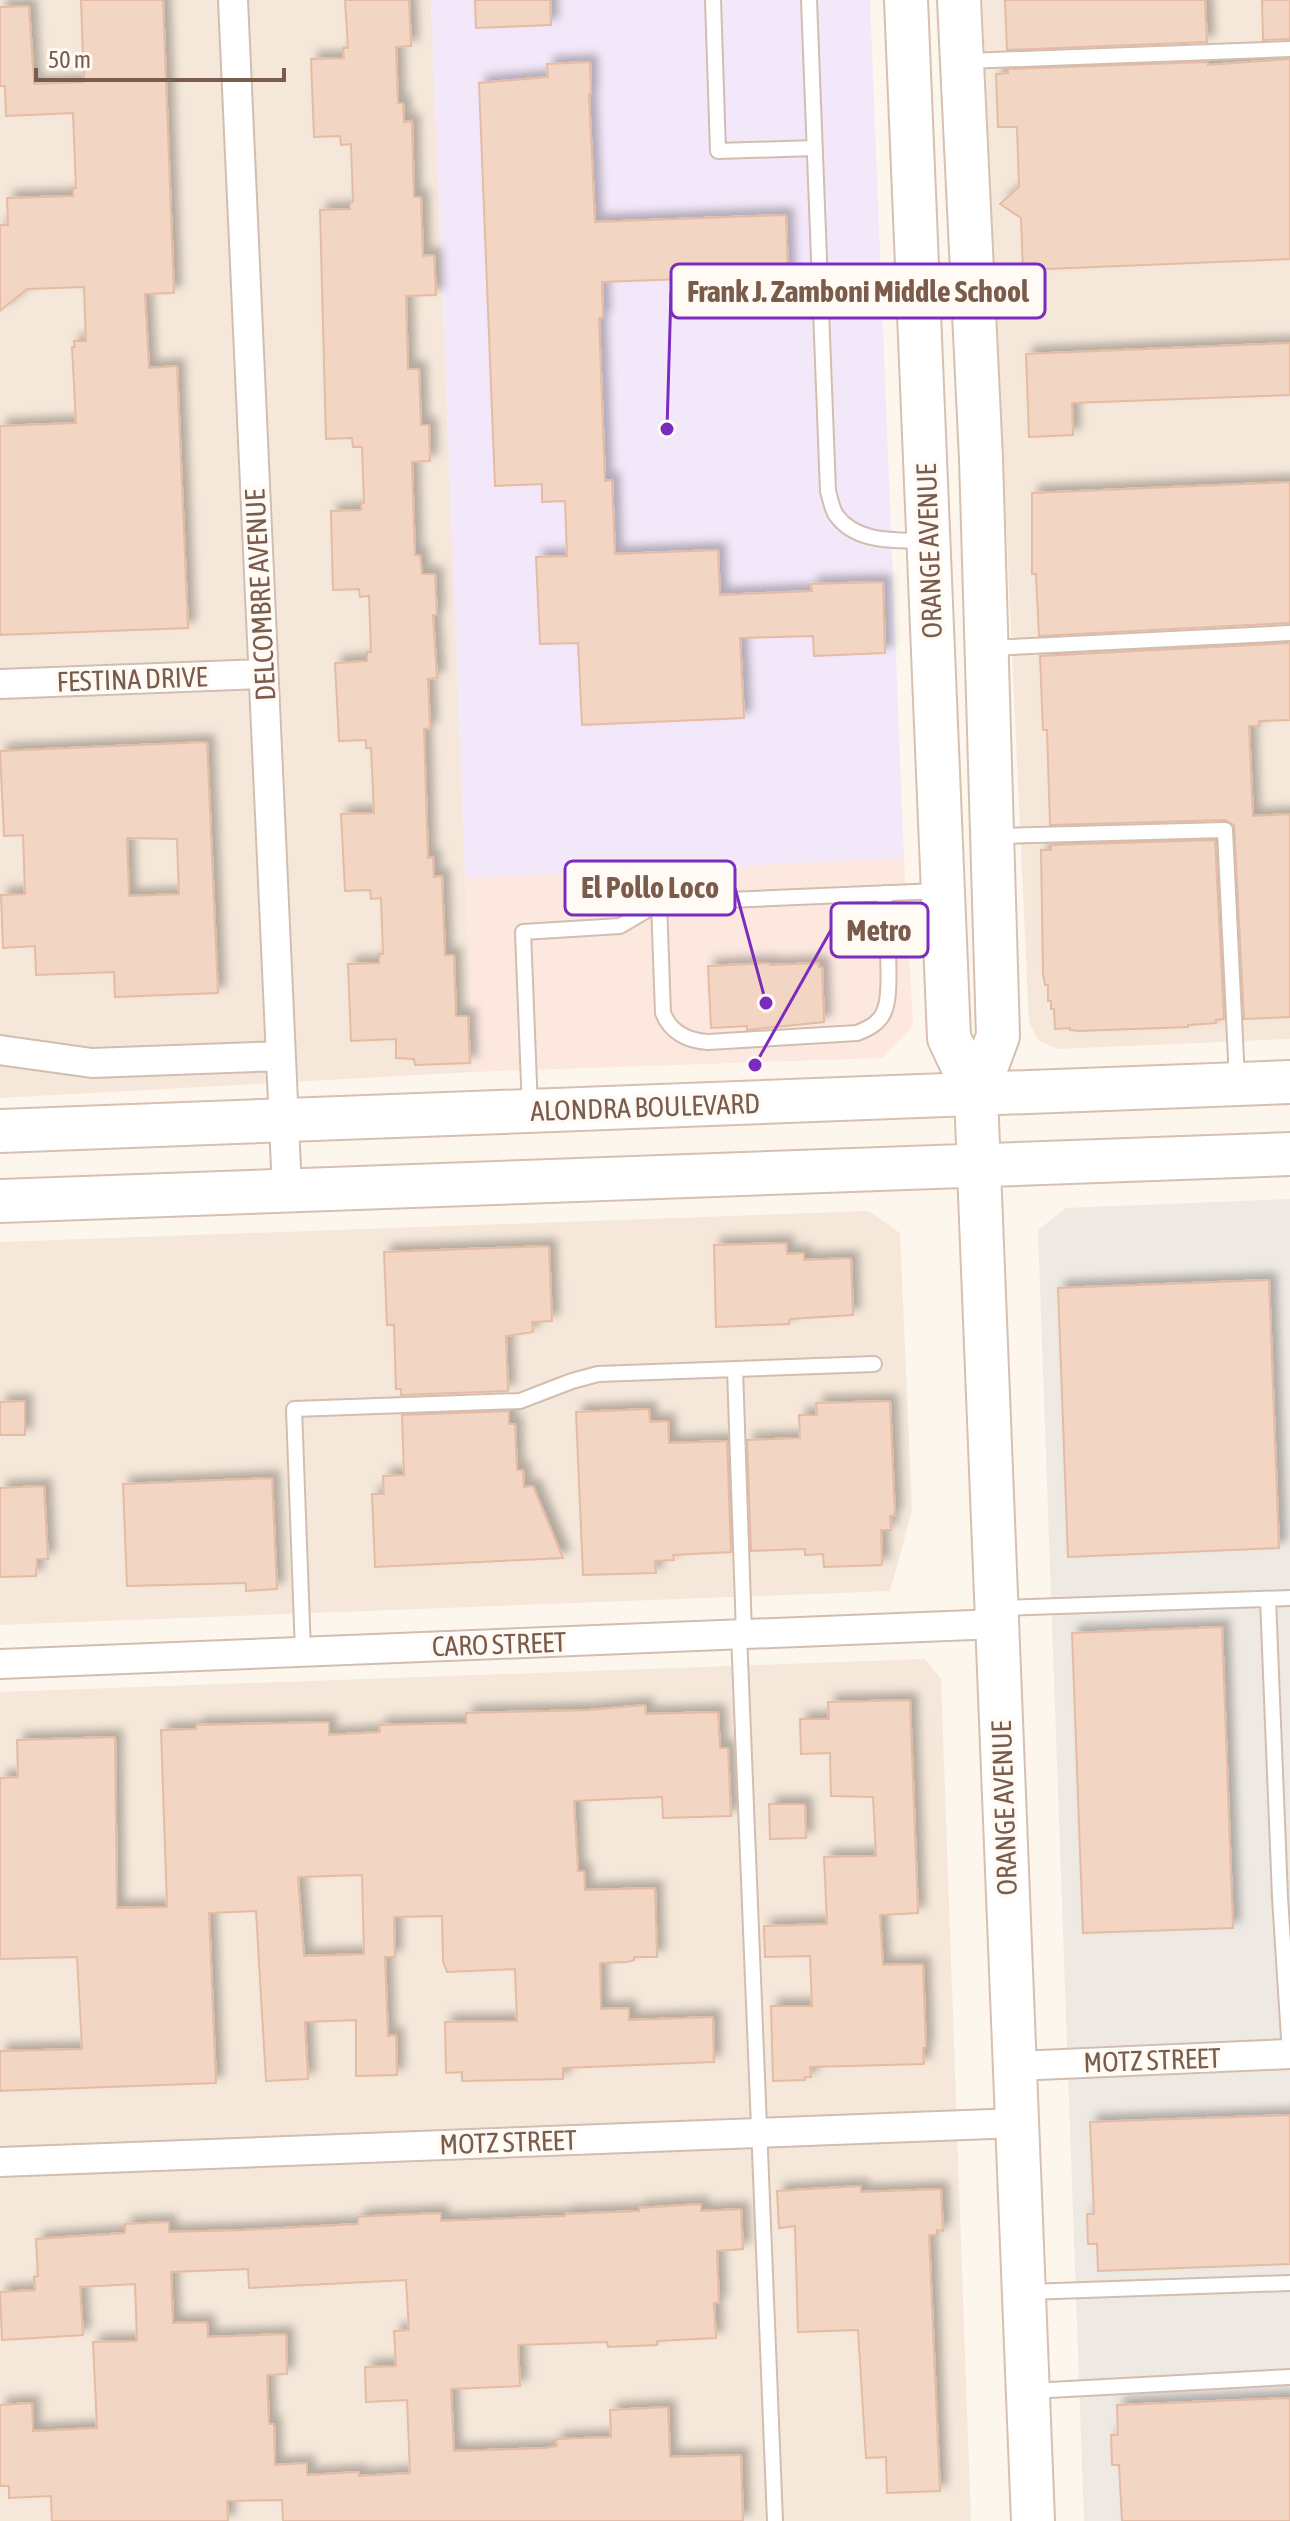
<svg xmlns="http://www.w3.org/2000/svg" width="1290" height="2521" font-family="'Asap Condensed',sans-serif">
<defs>
<filter id="shadow"><feDropShadow dx="7" dy="-7" stdDeviation="4" flood-color="#0004"/></filter>
</defs>
<rect width="100%" height="100%" fill="#fdf6ec"/>
<path fill="#f5e8da" d="M0 0H431L473 1072 0 1098Z
M982 0H1290V1039L1058 1049 1039 1041 1029 1023Z
M869 1211 900 1233 912 1511 890 1591 0 1625V1242Z
M925 1659 941 1679 971 2521H0V1692Z"/>
<path fill="#fde8e0" d="M904 858 913 1026 882 1058 473 1072 465 878Z"/>
<path fill="#efe9e4" d="M1290 1199V2521H1084L1038 1230 1066 1208Z"/>
<path fill="#f3e8fa" d="M431 0H870L904 858 465 878Z"/>
<path fill="#f3d5c3" stroke="#e6bba3" stroke-width="2" fill-rule="evenodd" filter="url(#shadow)" d="M81 0H163L174 293 145 294 149 368 177 366 188 628 0 635V426L76 423 72 347H75L74 341H86L84 287 27 289 0 311V225H8L7 198 73 196V188H76L73 113 6 116 5 86H0V7L29 6 34 84 84 82Z
M345 0H409L411 46 396 47 398 103H403L404 122 412 121 414 197H421L423 256 434 255 436 295 406 296 408 369H419L421 425H429L430 461 412 462 415 555H420L422 574H435L437 615H433L437 678 428 679 430 728 424 729 428 858 433 857 434 877 442 876 445 955H454L456 1016H468L470 1063 415 1065 414 1059 396 1058V1039L351 1041 348 964 379 963V954H383L381 898 371 899 370 890 345 891 341 814 374 813 371 748H366V740L339 741 335 663 367 661V652H371L369 596 360 597 359 589 333 590 331 511 361 510V503H364L362 447H353L352 438 326 439 320 210 350 209V202H353L351 144 341 145 340 136 314 137 311 59 344 58 343 48H348Z
M475 0H550L551 25 476 28Z
M1005 0H1205L1207 42 1007 50Z
M1262 0H1290V39L1263 40Z
M1290 59V259L1023 270 1021 218 1000 204 1019 187 1017 127H998L996 74 1008 73V69L1208 62V65Z
M590 62 591 94H589L595 222 786 215 788 275 602 282 603 318H599L605 481 612 480 615 554 718 550 720 595 812 591 811 584 883 582 885 653 814 656 813 636 740 638 744 718 582 725 578 643 540 644 536 557 567 556 565 501 542 502V484L495 486 479 83 548 77 547 64Z
M1290 343V395L1072 403 1073 435 1029 437 1026 354Z
M1290 482V623L1039 636 1036 574H1032V493Z
M1290 643V720L1259 721V726H1249L1253 816 1290 814V1017L1244 1019 1234 825 1225 820 1050 825 1047 730H1043L1040 656Z
M207 742 218 993 115 997 114 972 36 975 35 946 3 948 1 895 25 894 23 835 4 836 0 751ZM127 838 177 839 179 894 129 896Z
M1215 840 1224 1019 1216 1020V1023L1188 1025V1027L1080 1031 1070 1030V1028L1055 1029 1054 1009H1051V1001H1048V985H1045L1043 974 1041 850H1051V845Z
M770 963V965L819 963V967H822L824 1022 747 1030V1026L711 1028 708 966Z
M786 1243 787 1254 804 1253V1260L851 1258 853 1315 790 1319 789 1324 716 1327 714 1245Z
M549 1246 552 1321 532 1322 533 1332 506 1336 508 1391 401 1395V1389H396L394 1325H387L384 1252Z
M1269 1280 1279 1548 1068 1557 1058 1288Z
M25 1401V1435H0V1402Z
M890 1401 895 1515 890 1516 891 1530H881L882 1565 824 1567 823 1554 805 1555V1549L751 1551 747 1440 800 1438 799 1415H817L816 1403Z
M649 1409 650 1422 668 1421 669 1443 727 1441 731 1552 673 1555 674 1560 655 1561 656 1573 583 1575 576 1412Z
M509 1411V1424H515L517 1470H523L524 1487 533 1486 563 1558 375 1567 372 1494H384L383 1476 404 1475 402 1415Z
M272 1478 277 1589 246 1591V1583L127 1586 123 1484Z
M44 1486 48 1559H37L36 1576 0 1577V1488Z
M1222 1627 1233 1928 1083 1933 1072 1633Z
M910 1700 918 1913 880 1915 883 1965 923 1964 926 2048H923L924 2064 810 2067 811 2077H805V2080L773 2081 771 2006H812L810 1956 765 1957 764 1926 827 1924 824 1857 876 1856 873 1797 831 1796 830 1753 801 1754 800 1719H829L828 1702Z
M645 1705 646 1714 718 1712 720 1748H728L731 1816 663 1818 662 1797 574 1801 578 1871H584L585 1890 655 1888 657 1957H634V1960L627 1962 600 1963 601 2009 629 2008V2020L713 2017 714 2062 563 2068V2079L462 2081V2072L446 2073 445 2022 517 2021 515 1969 447 1972 443 1961 442 1916 394 1917 395 1957H385L388 2036 396 2035 397 2075 356 2076V2020L305 2022 308 2079 266 2081 256 1911 209 1913 216 2083 0 2091V2051L82 2049 77 1957 0 1959V1778L18 1777 17 1740 115 1737 117 1908 167 1907 161 1730 196 1729V1725L329 1722V1735L380 1732 379 1725 466 1723V1713L589 1710ZM362 1875 364 1954 304 1956 298 1877Z
M769 1804H805L806 1838 770 1839Z
M1290 2115V2264L1098 2271 1097 2244H1088L1087 2214H1094L1090 2122Z
M861 2186V2192L941 2189 943 2231 937 2230V2235H929L940 2491 887 2493 886 2457 866 2458 858 2330 798 2332 795 2226 779 2228 777 2191Z
M701 2204V2211L741 2209 743 2249 717 2251 719 2303H714L716 2338 657 2341V2345L608 2347 607 2342 518 2345 520 2386 451 2389 454 2451 546 2448 557 2446 556 2439 611 2437 610 2410 668 2407 670 2457 741 2455 743 2521H283L282 2500 227 2501 228 2521H52L51 2496 9 2498V2486H0V2405L32 2403 33 2431 97 2428 93 2342 137 2341 135 2284 80 2287 83 2335 2 2340 0 2292 35 2290 34 2277 38 2276 36 2239 125 2233V2224L169 2222V2232L244 2230 358 2224V2217L373 2216 441 2213V2221L565 2216V2214L639 2211V2208ZM248 2269 249 2288 406 2280 409 2330 394 2331 396 2366 365 2367 366 2402 407 2400 410 2473 359 2476V2472L307 2475V2463L275 2465 274 2424H269L267 2375 287 2374 286 2334 208 2337 207 2322 173 2323 171 2272Z
M1290 2398V2521H1122L1119 2465H1112L1111 2435H1118L1117 2405Z"/>
<g fill="none" stroke-linecap="round" stroke-linejoin="round">
<g stroke="#d1beb0" stroke-width="18">
<path id="lane" d="M713 0 718 151 815 148
M809 0 828 491C830 498 832 509 836 515 856 543 894 540 924 541
M967 61 1290 49
M991 648 1290 633
M996 836 1225 830 1237 1080
M659 903 663 1013C670 1032 688 1041 708 1042L857 1033C870 1028 881 1022 885 1009 893 988 885 918 884 893
M530 1109 523 932 620 926 659 903 938 891
M735 1369 744 1634
M1268 1599 1280 1897 1290 2054
M1001 1608 1290 1598
M739 1634 775 2521
M303 1652 294 1409 520 1401 572 1381 598 1374 874 1364
M1027 2292 1290 2283
M1031 2391 1290 2377"/>
</g>
<g stroke="#d1beb0" stroke-width="32">
<path id="street" d="M233 0 287 1190
M0 684 263 674
M0 1050 92 1063 281 1056
M0 1664 997 1624
M1015 2066 1290 2054
M0 2162 1017 2123"/>
</g>
<g stroke="#d6c0b0" stroke-width="46">
<path id="secondary" d="M906 0 949 1038 976 1095
M959 0 981 459 998 1036 976 1095 1033 2521
M0 1131 1290 1082
M0 1201 1290 1154"/>
</g>
<use href="#lane" stroke="#fff" stroke-width="14"/>
<use href="#street" stroke="#fff" stroke-width="28"/>
<use href="#secondary" stroke="#fff" stroke-width="42"/>
</g>
<g text-anchor="middle" dominant-baseline="central" stroke-width="7" stroke-linejoin="round" paint-order="stroke">
<g font-size="28" fill="#7a5c4d" stroke="#fffaf3">
<text transform="translate(929 551) rotate(-92)">ORANGE AVENUE</text>
<text transform="translate(260 595) rotate(-93)">DELCOMBRE AVENUE</text>
<text transform="translate(132 679) rotate(-2)">FESTINA DRIVE</text>
<text transform="translate(645 1107) rotate(-2)">ALONDRA BOULEVARD</text>
<text transform="translate(499 1644) rotate(-2)">CARO STREET</text>
<text transform="translate(1004 1808) rotate(-92)">ORANGE AVENUE</text>
<text transform="translate(1152 2060) rotate(-2)">MOTZ STREET</text>
<text transform="translate(508 2142) rotate(-2)">MOTZ STREET</text>
</g>
</g>
<path fill="none" stroke="#7b2cbf" stroke-width="3" d="M667 429L671 291M766 1003L735 888M755 1065L831 930"/>
<g fill="#7b2cbf" stroke="#fffaf3" stroke-width="3">
<circle cx="667" cy="429" r="8"/>
<circle cx="766" cy="1003" r="8"/>
<circle cx="755" cy="1065" r="8"/>
</g>
<g fill="#fffaf3" stroke="#7b2cbf" stroke-width="3">
<rect x="671" y="264" width="374" height="54" rx="8"/>
<rect x="565" y="861" width="170" height="54" rx="8"/>
<rect x="831" y="903" width="97" height="54" rx="8"/>
</g>
<g font-size="30" text-anchor="middle" font-weight="bold" fill="#7a5c4d">
<text x="858" y="302">Frank J. Zamboni Middle School</text>
<text x="650" y="898">El Pollo Loco</text>
<text x="879" y="941">Metro</text>
</g>
<path d="M36 68v12h248v-12" fill="none" stroke="#7a5c4d" stroke-width="4"/>
<text x="48" y="68" font-size="24" fill="#7a5c4d" stroke="#fffaf3" stroke-width="6" paint-order="stroke">50 m</text>
</svg>
